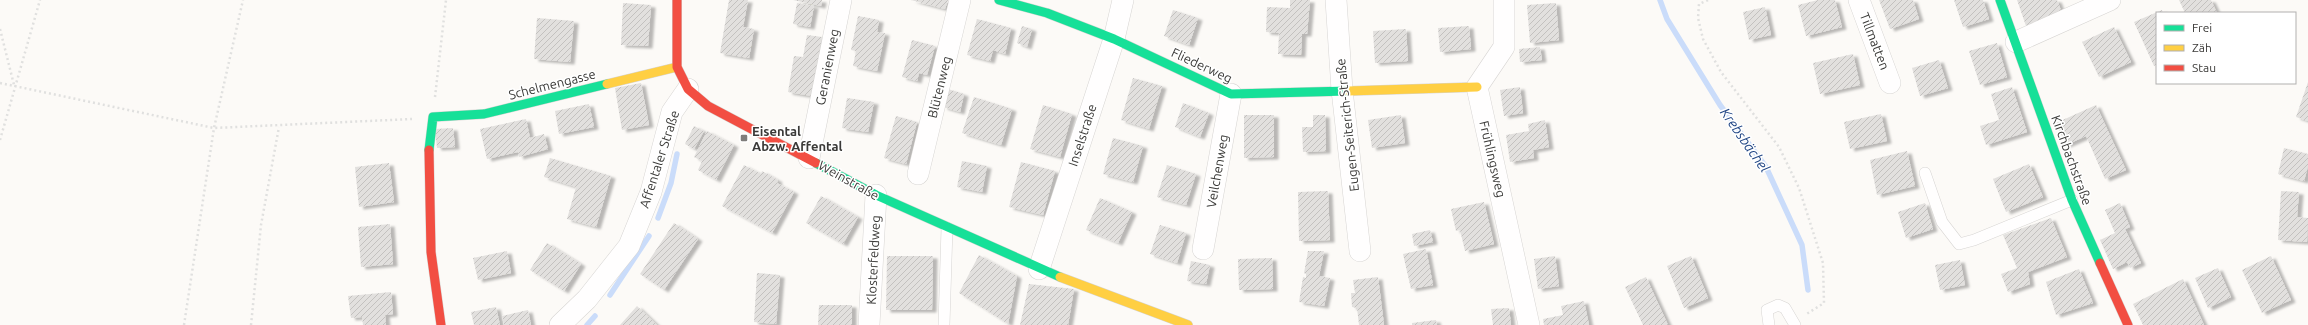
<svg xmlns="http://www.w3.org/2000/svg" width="2308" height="325" font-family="Ubuntu,sans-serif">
<defs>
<pattern id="building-hatch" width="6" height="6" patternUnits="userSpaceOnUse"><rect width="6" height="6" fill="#e2e0de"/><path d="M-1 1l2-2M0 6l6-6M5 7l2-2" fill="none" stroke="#c3c1bf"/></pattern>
<filter id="shadow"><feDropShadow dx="4.5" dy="2.5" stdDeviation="1" flood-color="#0004"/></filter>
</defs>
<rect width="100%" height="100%" fill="#fcfaf7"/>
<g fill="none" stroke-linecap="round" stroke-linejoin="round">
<path stroke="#cadcfa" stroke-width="5.5" d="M1660 0 1667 19 1720 105 1766 167 1802 245 1808 290
M658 218 671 183 677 154
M610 295 649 236
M587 325 595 316"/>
</g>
<path fill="url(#building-hatch)" filter="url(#shadow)" d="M729 0H748L743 27 754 29 749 58 720 53Z
M793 0H822L821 6Z
M911 0H948L945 9Z
M1290 0H1310L1307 34H1302L1301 55 1278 54 1279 33 1266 32 1267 7 1290 8Z
M1818 0H1835L1842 27 1806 36 1798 5Z
M1879 0H1913L1919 19 1890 29Z
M1954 0H1983L1989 19 1963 27Z
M2017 0H2057L2062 13 2026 26Z
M2179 0H2211L2217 13H2185Z
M623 3 651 5 648 46 621 45Z
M797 3 814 6 810 27 793 24Z
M1556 3 1559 40 1530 43 1527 5Z
M1765 7 1771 35 1749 40 1743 12Z
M1173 10 1198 18 1189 45 1164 36Z
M2162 10 2163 13H2157V64L2154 66 2134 22Z
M858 16 879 20 877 32 885 33 877 71 853 66 856 51 851 50Z
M537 18 574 21 570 62 534 59Z
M977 19 1011 28 1005 54 993 50 990 61 967 55Z
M1022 26 1032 29 1027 47 1017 43Z
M1469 26 1471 49 1440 52 1438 28Z
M2114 27 2131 62 2099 77 2082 42Z
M1406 29 1408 61 1375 63 1373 31Z
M807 35 822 37 812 96 788 92 794 56 803 57Z
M912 40 935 46 927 75 919 73 917 81 902 77Z
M1997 43 2007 77 1980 85 1969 51Z
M1540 47 1542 60 1520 62 1519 49Z
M1853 54 1860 85 1820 94 1813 63Z
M1939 60 1948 88 1920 96 1912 68Z
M1133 78 1162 86 1149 129 1121 120Z
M2308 82V121L2296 117Z
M641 83 649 125 622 130 615 88Z
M1520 87 1523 113 1504 116 1500 90Z
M2012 87 2027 132 1986 145 1980 126 1999 120 1991 94Z
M948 89 964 94 960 112 943 107Z
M974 97 1012 109 1001 145 962 133Z
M847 98 874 102 868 132 842 128Z
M1183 103 1209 113 1200 137 1175 127Z
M589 104 594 127 559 134 555 111Z
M1043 105 1072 114 1060 157 1030 149Z
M2096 105 2126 170 2105 179 2086 136 2066 145 2056 123Z
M1881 114 1887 141 1850 149 1844 122Z
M1244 115H1274V157L1244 158Z
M1313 115H1325L1326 151 1303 152 1302 127H1313Z
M1401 115 1405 143 1372 148 1368 120Z
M896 116 917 122 906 164 884 158Z
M526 119 530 138 544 134 548 149 519 157 518 152 487 159 480 129Z
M1545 120 1549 147 1533 150 1534 158 1510 162 1506 135 1529 131 1528 124Z
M694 126 704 131 694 149 685 144Z
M453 128 455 147 437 148 435 129Z
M707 131 734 145 716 180 698 170 702 161 694 157Z
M1113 138 1143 146 1133 182 1103 174Z
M2284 148 2308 154V166L2304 181 2278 174Z
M1907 151 1915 186 1877 195 1870 160Z
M550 158 611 176 596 227 567 219 576 187 544 177Z
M962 161 987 166 982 192 957 187Z
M1021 162 1055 171 1043 215 1009 207Z
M389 163 394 202 359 207 355 167Z
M2029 164 2043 197 2006 212 1993 179Z
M744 165 761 174 762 171 778 180 777 183 794 192 772 233 722 206Z
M1167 165 1196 174 1186 205 1157 197Z
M1328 191 1330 240 1299 241 1298 192Z
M2281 191 2299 192 2297 217 2308 218 2307 242 2278 240Z
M821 196 858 217 843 244 806 223Z
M1100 198 1132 212 1118 243 1086 230Z
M1484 202 1494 244 1465 251 1460 230 1456 231 1451 209Z
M1925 203 1933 229 1906 238 1898 212Z
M2120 203 2130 227 2125 229 2141 263 2130 268 2127 262 2113 269 2100 240 2115 233 2105 210Z
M2051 218 2067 257 2028 272 2030 284 2008 292 2001 274 2017 268 2003 235Z
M674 223 698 239 664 290 640 274Z
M390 224 393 264 361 267 358 227Z
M1160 225 1186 233 1177 263 1150 254Z
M1430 230 1433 242 1414 246 1412 234Z
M547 243 581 264 564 291 530 270Z
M1426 249 1433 285 1411 289 1403 254Z
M507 251 511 273 478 280 473 258Z
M1308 251H1324L1319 276 1330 278 1324 306 1299 302 1303 277 1306 278V274L1304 273Z
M979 255 1017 276 1008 324 959 293Z
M887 256H933L932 310H886Z
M1555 256 1559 286 1538 289 1534 259Z
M1691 256 1708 298 1684 308 1667 266Z
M2271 256 2291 300 2262 313 2242 270Z
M1272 258 1273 289 1239 290 1238 259Z
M1960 260 1965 285 1940 290 1935 265Z
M1191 261 1210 265 1206 284 1187 281Z
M2218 268 2231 297 2208 308 2195 278Z
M2079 269 2093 303 2056 315 2046 282Z
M757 273 780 275 776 324 754 322Z
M1378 277 1384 325H1359L1357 308 1352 307 1351 293H1355L1353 280Z
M1646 277 1668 325H1643L1625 287Z
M2183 279 2204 325H2143L2133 304Z
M1029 284 1074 289 1068 325H1020Z
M391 292 393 314 385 315 386 325H363L362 317 351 318 348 296Z
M1584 301 1589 325H1544L1543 319 1563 315 1561 306Z
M819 305H852V325H818Z
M637 306 657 325H620Z
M496 307 500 325H474L471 312Z
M1509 308 1511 325H1493L1491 309Z
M528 310 531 325H504L502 316Z
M1436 320 1437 325H1412V323Z"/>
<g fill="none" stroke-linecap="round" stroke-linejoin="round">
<g stroke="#d7d5d3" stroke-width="12">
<path id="lane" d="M1925 173 1942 222 1959 244 1974 240 2072 200
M944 325 947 228
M1769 325 1767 310 1778 305 1785 308 1795 325"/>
</g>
<g stroke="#d7d5d3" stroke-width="22">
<path id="street" d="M1336 0 1342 90 1360 251
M1504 0V47L1477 87 1529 325
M1859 0 1890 83
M2016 42 2110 0
M809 158 841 0
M918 174 960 0
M1203 249 1231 94
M1039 269 1114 39 1123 0
M560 325 587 299 629 246 651 192 672 112 688 89
M869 325 876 195"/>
</g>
<g stroke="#d7d5d3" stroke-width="10">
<path id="fast" d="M999 0 1047 13 1114 39 1231 94 1348 91
M2000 0 2072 200 2100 263
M429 150 433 117 484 114 607 84
M816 163 876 195 1060 277"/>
</g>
<g stroke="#d7d5d3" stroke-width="10">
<path id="slow" d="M607 84 677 67
M1348 91 1477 87
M1060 277 1188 325"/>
</g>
<g stroke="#d7d5d3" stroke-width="10">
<path id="jam" d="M677 0V67L688 89 708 106 816 163
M429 150 431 252 441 325
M2100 263 2128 325"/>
</g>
<path stroke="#e0e0df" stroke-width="2.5" stroke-dasharray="2 3" stroke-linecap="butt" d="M1708 0 1699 4 1698 18 1703 39 1721 72 1779 147 1799 188 1823 263 1824 303 1805 315
M0 29 14 85
M0 83 214 128 412 119
M435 97 446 0
M0 140 40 0
M184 325 214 128 243 0
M251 325 261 225 279 127"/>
<use href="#lane" stroke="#fffefe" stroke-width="11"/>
<use href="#street" stroke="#fffefe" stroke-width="21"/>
<use href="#fast" stroke="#16e098" stroke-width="9"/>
<use href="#slow" stroke="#ffcf43" stroke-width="9"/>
<use href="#jam" stroke="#f24e42" stroke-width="9"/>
</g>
<rect fill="#7f7d7b" stroke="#fff" stroke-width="1.5" x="740" y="134" width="8" height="8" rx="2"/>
<g text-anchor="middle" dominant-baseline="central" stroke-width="3" stroke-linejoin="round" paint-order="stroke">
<g font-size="13" fill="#3b3a38" stroke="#fff">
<text transform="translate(1875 41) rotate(69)">Tillmatten</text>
<text transform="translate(1202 65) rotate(25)">Fliederweg</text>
<text transform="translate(827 67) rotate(-79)">Geranienweg</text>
<text transform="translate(552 84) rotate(-14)">Schelmengasse</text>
<text transform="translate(939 87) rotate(-76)">Blütenweg</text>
<text transform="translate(1347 125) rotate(-96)">Eugen-Seiterich-Straße</text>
<text transform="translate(1082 135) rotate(-72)">Inselstraße</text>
<text transform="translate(659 159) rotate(-72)">Affentaler Straße</text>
<text transform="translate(1493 159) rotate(77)">Frühlingsweg</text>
<text transform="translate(2072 160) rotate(70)">Kirchbachstraße</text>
<text transform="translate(1217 171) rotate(-80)">Veilchenweg</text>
<text transform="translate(849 180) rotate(29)">Weinstraße</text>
<text transform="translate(873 260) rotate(-87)">Klosterfeldweg</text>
</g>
<g font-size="13" font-weight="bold" fill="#3b3a38" stroke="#fff" text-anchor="start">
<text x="752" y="131">Eisental<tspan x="752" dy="15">Abzw. Affental</tspan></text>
</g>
<g font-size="14" font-style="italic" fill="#214685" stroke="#fff">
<text transform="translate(1745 140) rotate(55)">Krebsbächel</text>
</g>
</g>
<rect x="2156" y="12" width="140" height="72" fill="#ffffff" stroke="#b1b0af"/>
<rect x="2164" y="25" width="20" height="6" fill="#16e098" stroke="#b1b0af"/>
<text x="2192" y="32" font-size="12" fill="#3b3a38">Frei</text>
<rect x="2164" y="45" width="20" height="6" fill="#ffcf43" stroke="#b1b0af"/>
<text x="2192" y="52" font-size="12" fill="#3b3a38">Zäh</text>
<rect x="2164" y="65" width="20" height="6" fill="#f24e42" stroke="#b1b0af"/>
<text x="2192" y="72" font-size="12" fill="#3b3a38">Stau</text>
</svg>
